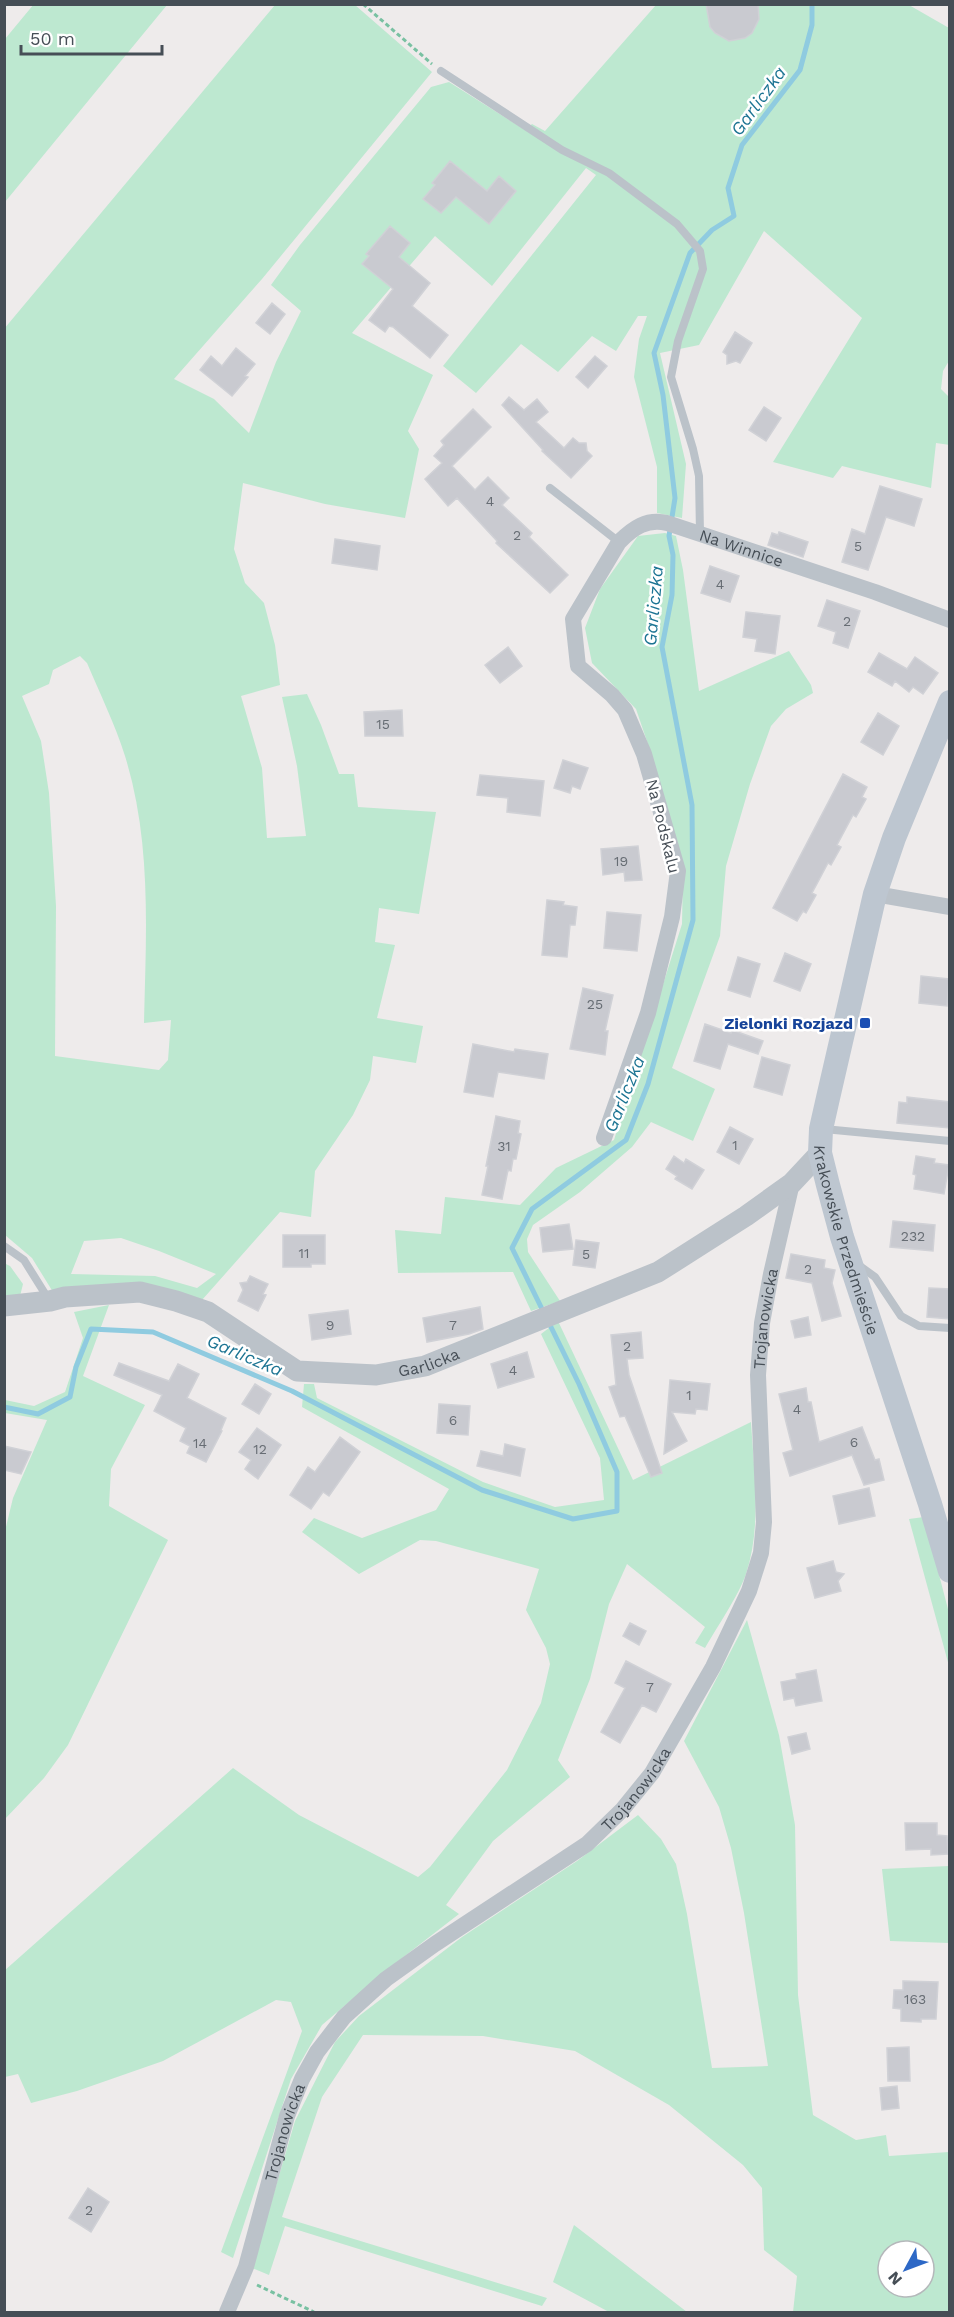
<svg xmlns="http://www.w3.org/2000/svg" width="954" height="2317" font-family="'Work Sans',sans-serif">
<rect width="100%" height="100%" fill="#eeebeb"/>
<path fill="#bde8d0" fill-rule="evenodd" d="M34 4 167 5 5 202V39Z
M275 5H355L432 72 262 279 174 379 214 399 249 433 276 362 301 311 271 285 300 245 431 87 449 82 525 130 532 124 545 131 656 5H909L949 28 950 359 943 371 941 389 949 397 950 445 936 443 931 488 842 466 833 478 773 462 862 318 764 231 699 345 660 353 686 464 682 518 657 513V467L634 377 639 339 647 316H638L616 351 592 336 558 372 521 344 476 393 443 366 596 175 586 168 492 286 435 236 352 333 433 375 408 431 419 449 405 518 325 504 243 483 234 549 245 583 264 603 275 645 280 685 241 696 262 768 267 838 306 836 297 766 282 697 307 694 321 725 339 774H354L358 807 436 812 419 914 379 908 375 942 395 945 377 1018 423 1026 416 1063 373 1056 370 1080 353 1115 315 1171 311 1217 280 1212 202 1300 53 1292 32 1258 5 1235 4 329ZM80 656 87 663C100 694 115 724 125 756 152 843 146 933 144 1023L171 1020 168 1060 159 1070 55 1056 56 906 49 793 41 741 22 696 49 684 53 670ZM121 1238 159 1251 216 1274 197 1288 155 1276 71 1274 84 1241Z
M665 533 676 536 683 570 699 691 789 651 811 685 813 693 786 709 771 726 750 784 726 866 720 936 672 1068 715 1089 693 1141 651 1122 632 1147 580 1192 533 1225 527 1239 528 1252 560 1301 531 1311 513 1272 398 1273 395 1230 441 1234 445 1197 520 1205 556 1168 614 1140 682 924 683 870 651 753 636 709 592 663 585 628 600 589 638 536Z
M4 1263 10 1266 23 1284 20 1296 5 1297Z
M109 1305 83 1376 145 1405 111 1469 109 1506 168 1540 68 1745 44 1778 5 1819V1531L13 1498 47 1420 5 1413V1400L34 1406 65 1392 83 1338 74 1312Z
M558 1321 633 1480 751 1422C754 1472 762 1525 746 1574 739 1595 717 1627 705 1648L695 1643 705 1627 627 1564 609 1604 590 1679 558 1760 570 1777 493 1841 446 1905 459 1914 388 1969 322 2025 291 2079 233 2258 221 2252 302 2031 291 2002 276 2000 163 2061 77 2091 31 2103 18 2074 5 2077 4 1971 233 1768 299 1815 418 1877 430 1867 507 1770 541 1703 550 1664 546 1648 526 1610 539 1569 436 1541 420 1540 359 1574 302 1532 314 1518 362 1538 436 1510 449 1489 302 1407 304 1384H314L317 1398 483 1482 555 1507 604 1500 600 1458 541 1334Z
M924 1517 949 1613V1666L909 1519Z
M747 1620 779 1735 795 1825 798 1995 813 2115 856 2140 886 2135 889 2156 949 2152V2312H793L797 2276 764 2250 762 2188 743 2165 669 2105 575 2051 483 2036 363 2035 322 2097 282 2217 547 2298 542 2306 285 2226 269 2275 252 2268 295 2121 335 2042 359 2016 462 1937 577 1861 638 1815 661 1839 676 1864 687 1914 712 2068 768 2066 744 1913 731 1848 719 1807 684 1741ZM888 2251H924V2287H888Z
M949 1866V1943L890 1941 882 1869Z
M574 2225 687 2312H609L553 2282Z"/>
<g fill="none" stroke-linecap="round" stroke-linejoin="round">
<path stroke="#8fcbe0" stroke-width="5" d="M544 1313 512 1248 532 1209 626 1140 648 1084 693 920 692 805 662 647 672 595 673 555 669 536 675 498 663 395 654 353 690 253 712 230 734 216 728 188 742 145 800 70 812 25V4
M4 1407 38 1414 70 1397 76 1367 91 1329 153 1332 292 1391 482 1490 573 1519 617 1511V1472L579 1384 548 1321"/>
</g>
<path fill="#c9cad0" stroke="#d0d1d6" stroke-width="1.5" d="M706 4H758L759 19 752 33 745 38 729 41 715 33 710 27Z
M450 161 487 191 499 176 516 191 489 224 456 197 441 213 423 199 435 185 432 183Z
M390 226 410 243 399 257 430 283 412 306 448 335 430 358 393 327 389 326 385 332 369 320 393 289 362 264 369 256 366 254Z
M272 303 285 314 270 334 256 323Z
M735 332 752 343 740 363 736 361 727 364V355L723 352Z
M236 348 255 364 245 376 248 377 232 396 200 370 211 356 222 366Z
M595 356 607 366 588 388 576 377Z
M509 397 524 410 537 399 548 412 536 422 564 448 573 438 579 443H586L587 451 592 456 571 478 542 451 543 450 502 405Z
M764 407 781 418 766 441 749 430Z
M473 409 491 427 452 466 475 490 488 477 509 498 502 505 532 533 529 537 568 575 550 593 496 543 497 541 457 498 448 506 425 479 442 463 434 456 444 445 441 441Z
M880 486 922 499 914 526 886 517 868 570 842 562 852 529 865 534Z
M779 532 808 542 803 557 768 545 772 533 778 535Z
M335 539 380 546 377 570 332 563Z
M710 566 739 576 730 602 701 593Z
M827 600 860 611 848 648 833 643 836 632 818 626Z
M746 612 780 616 775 654 755 651 757 639 743 637Z
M508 647 522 666 500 683 485 665Z
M879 653 907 669 915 657 938 673 923 694 913 687 909 692 895 681 892 686 868 672Z
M402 710 403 736H365L364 712Z
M878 713 899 726 883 755 861 742Z
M563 760 588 768 580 789 572 786 570 793 554 788Z
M843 774 867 787 862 797 866 799 856 817 853 815 837 845 841 847 831 865 828 863 819 880 812 893 816 895 806 913 803 911 797 921 773 908Z
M480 775 544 781 540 816 507 812 508 798 477 795Z
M638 846 642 880 625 881 624 872 603 875 601 849Z
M547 900 564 902 563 905 577 907 575 925H570L567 957 542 955Z
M607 912 641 915 637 951 604 948Z
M785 953 811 964 800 991 774 981Z
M738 957 760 964 750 997 728 990Z
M921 976 949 979 947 1006 919 1003Z
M583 988 613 995 605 1031H608L605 1055 570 1049Z
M705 1024 731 1033 732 1030 763 1041 758 1054 728 1044 720 1069 694 1061Z
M473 1044 514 1052 515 1049 548 1054 544 1079 498 1072 493 1097 464 1092Z
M762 1057 790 1065 782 1095 754 1087Z
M907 1097 950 1102V1128L897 1123 899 1102 907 1103Z
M496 1116 520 1121 518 1133 521 1134 516 1159H513L511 1171 508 1170 502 1199 482 1195 488 1166H486Z
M730 1127 753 1139 739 1164 717 1152Z
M674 1156 684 1163 686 1159 704 1170 692 1189 675 1179 677 1176 666 1169Z
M916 1156 935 1159 934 1163 949 1165 944 1194 914 1189 916 1175 913 1174Z
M893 1221 935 1225 933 1251 890 1247Z
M569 1224 573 1249 543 1252 540 1228Z
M283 1235H325V1264H311V1267H283Z
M576 1240 599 1243 595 1268 573 1265Z
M791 1254 825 1260 824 1268 835 1270 832 1283 841 1316 822 1321 812 1283 786 1278Z
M250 1276 268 1284 263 1294 266 1295 258 1311 238 1301 243 1290 240 1283 247 1282Z
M929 1288 950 1289V1319L927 1317Z
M480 1307 483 1329 469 1334 427 1342 423 1318Z
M348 1310 351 1334 312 1340 309 1315Z
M808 1317 811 1335 795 1338 791 1321Z
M641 1332 643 1358 627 1359 629 1375 662 1473 651 1477 625 1416 620 1417 609 1387 616 1385 611 1335Z
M527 1352 534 1377 498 1388 491 1364Z
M119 1363 169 1381 178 1364 199 1374 187 1398 226 1418 221 1430 222 1431 206 1462 187 1453 190 1446 180 1441 186 1428 154 1411 162 1395 114 1375Z
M670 1380 710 1384 707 1410 696 1409 695 1414 672 1412 687 1441 664 1454Z
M255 1384 271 1394 259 1414 242 1404Z
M806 1388 808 1402H811L819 1442 862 1427 875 1460 879 1459 884 1480 864 1485 852 1455 790 1476 783 1453 793 1450 779 1394Z
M439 1404 470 1406 468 1435 437 1433Z
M257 1428 281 1445 258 1479 245 1469 251 1460 239 1452Z
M340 1437 360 1452 329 1496 323 1492 311 1509 290 1495 308 1467 315 1472Z
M505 1444 525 1449 520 1476 477 1466 481 1451 503 1456Z
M4 1446 31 1452 21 1474 4 1470Z
M869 1488 875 1516 839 1524 833 1496Z
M833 1561 836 1572 844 1574 838 1581 841 1591 815 1598 807 1568Z
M630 1623 646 1631 639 1645 623 1636Z
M626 1661 671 1684 656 1712 642 1705 620 1743 601 1732 625 1688 615 1683Z
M816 1670 822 1701 796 1706 794 1698 784 1700 781 1682 797 1679 796 1674Z
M806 1733 810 1749 792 1754 788 1737Z
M905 1823H937V1835L947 1836 948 1854 931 1855V1849L906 1850Z
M903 1981 938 1982 936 2019H921V2022L901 2021V2009L893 2008 894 1990H903Z
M909 2047 910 2081H888L887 2048Z
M897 2086 899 2108 882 2110 880 2088Z
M88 2188 109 2202 91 2232 69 2218Z"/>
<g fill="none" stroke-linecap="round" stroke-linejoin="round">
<path stroke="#79c1a2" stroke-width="3" stroke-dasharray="4.5 3" stroke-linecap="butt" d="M363 4 432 64
M257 2285 314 2312"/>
<path stroke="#bbc2c9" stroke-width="8" d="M441 71 562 150 609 173 677 224 700 251 703 269 678 341 671 377 693 449 699 476 700 534
M550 488 619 542
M824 1129 950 1141
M4 1246 24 1260 49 1300
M857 1264 875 1277 901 1316 919 1326 950 1328"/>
<g stroke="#bbc2c9" stroke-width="16">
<path d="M875 894 950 907"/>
<path id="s1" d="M604 1138 648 1013 672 917 678 871 644 754 625 710 612 695 578 666 573 619 619 542C633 528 647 518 667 523L875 592 950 620"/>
<path id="s2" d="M227 2312 246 2267 287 2116 302 2079 317 2052 344 2017 386 1979 435 1944 587 1844 622 1810 652 1773 713 1667 749 1591 761 1553 764 1522 758 1375 762 1323 771 1274 792 1183"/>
</g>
<path stroke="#bbc2c9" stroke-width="21" id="s3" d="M4 1306 50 1301 65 1297 140 1292 176 1301 208 1312 297 1371 376 1375 425 1366 658 1272 746 1216 792 1183 820 1153"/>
<path stroke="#bdc6d0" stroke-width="24" id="s4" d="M950 702 894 838 875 894 828 1098 821 1129 820 1153 828 1185 842 1237 930 1504 950 1571"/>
</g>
<rect fill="#1a4fb4" stroke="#fff" stroke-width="2" x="859" y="1017" width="12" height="12" rx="3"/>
<g text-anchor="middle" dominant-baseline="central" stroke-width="5" stroke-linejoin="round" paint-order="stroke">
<g font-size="14" fill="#676d74">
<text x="490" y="501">4</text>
<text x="517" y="535">2</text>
<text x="858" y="546">5</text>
<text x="720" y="584">4</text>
<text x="847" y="621">2</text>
<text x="383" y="724">15</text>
<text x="621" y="861">19</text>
<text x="595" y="1004">25</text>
<text x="735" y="1145">1</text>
<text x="504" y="1146">31</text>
<text x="913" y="1236">232</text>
<text x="304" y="1253">11</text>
<text x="586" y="1254">5</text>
<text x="808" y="1269">2</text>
<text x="330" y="1325">9</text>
<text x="453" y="1325">7</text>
<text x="627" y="1346">2</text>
<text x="513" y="1370">4</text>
<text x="689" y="1395">1</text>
<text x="797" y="1409">4</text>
<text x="453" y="1420">6</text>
<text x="854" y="1442">6</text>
<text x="200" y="1443">14</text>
<text x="260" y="1449">12</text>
<text x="650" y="1687">7</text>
<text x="915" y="1999">163</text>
<text x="89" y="2210">2</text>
</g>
<g font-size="16" fill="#464e56" stroke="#fff">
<text stroke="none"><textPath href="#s1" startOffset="782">Na Winnice</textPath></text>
<text transform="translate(663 826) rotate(76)">Na Podskalu</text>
<text stroke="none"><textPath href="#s4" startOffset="562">Krakowskie Przedmieście</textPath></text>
<text stroke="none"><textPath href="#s2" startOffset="1197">Trojanowicka</textPath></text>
<text stroke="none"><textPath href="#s3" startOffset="448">Garlicka</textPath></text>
<text stroke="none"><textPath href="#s2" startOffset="693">Trojanowicka</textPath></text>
<text stroke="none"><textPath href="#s2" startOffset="189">Trojanowicka</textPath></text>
</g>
<g font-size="16" font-weight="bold" fill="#164399" stroke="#fff" text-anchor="end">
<text x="853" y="1023">Zielonki Rozjazd</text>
</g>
<g font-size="18" font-style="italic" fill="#1c7493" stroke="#fff">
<text transform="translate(758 101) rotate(-54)">Garliczka</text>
<text transform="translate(653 606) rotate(-85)">Garliczka</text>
<text transform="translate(624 1094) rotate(-68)">Garliczka</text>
<text transform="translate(245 1355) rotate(23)">Garliczka</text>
</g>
</g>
<rect width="954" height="2317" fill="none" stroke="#464e56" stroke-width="12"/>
<g transform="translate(906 2269) rotate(229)"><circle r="28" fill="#ffffff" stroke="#b5b8bb" stroke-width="1.5"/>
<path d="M0-4.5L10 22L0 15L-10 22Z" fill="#2d68c6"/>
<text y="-9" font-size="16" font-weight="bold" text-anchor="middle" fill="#464e56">N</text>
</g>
<path d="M21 45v9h141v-9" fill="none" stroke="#464e56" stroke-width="3"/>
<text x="30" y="45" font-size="18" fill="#464e56" stroke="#ffffff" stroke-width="4.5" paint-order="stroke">50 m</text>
</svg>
